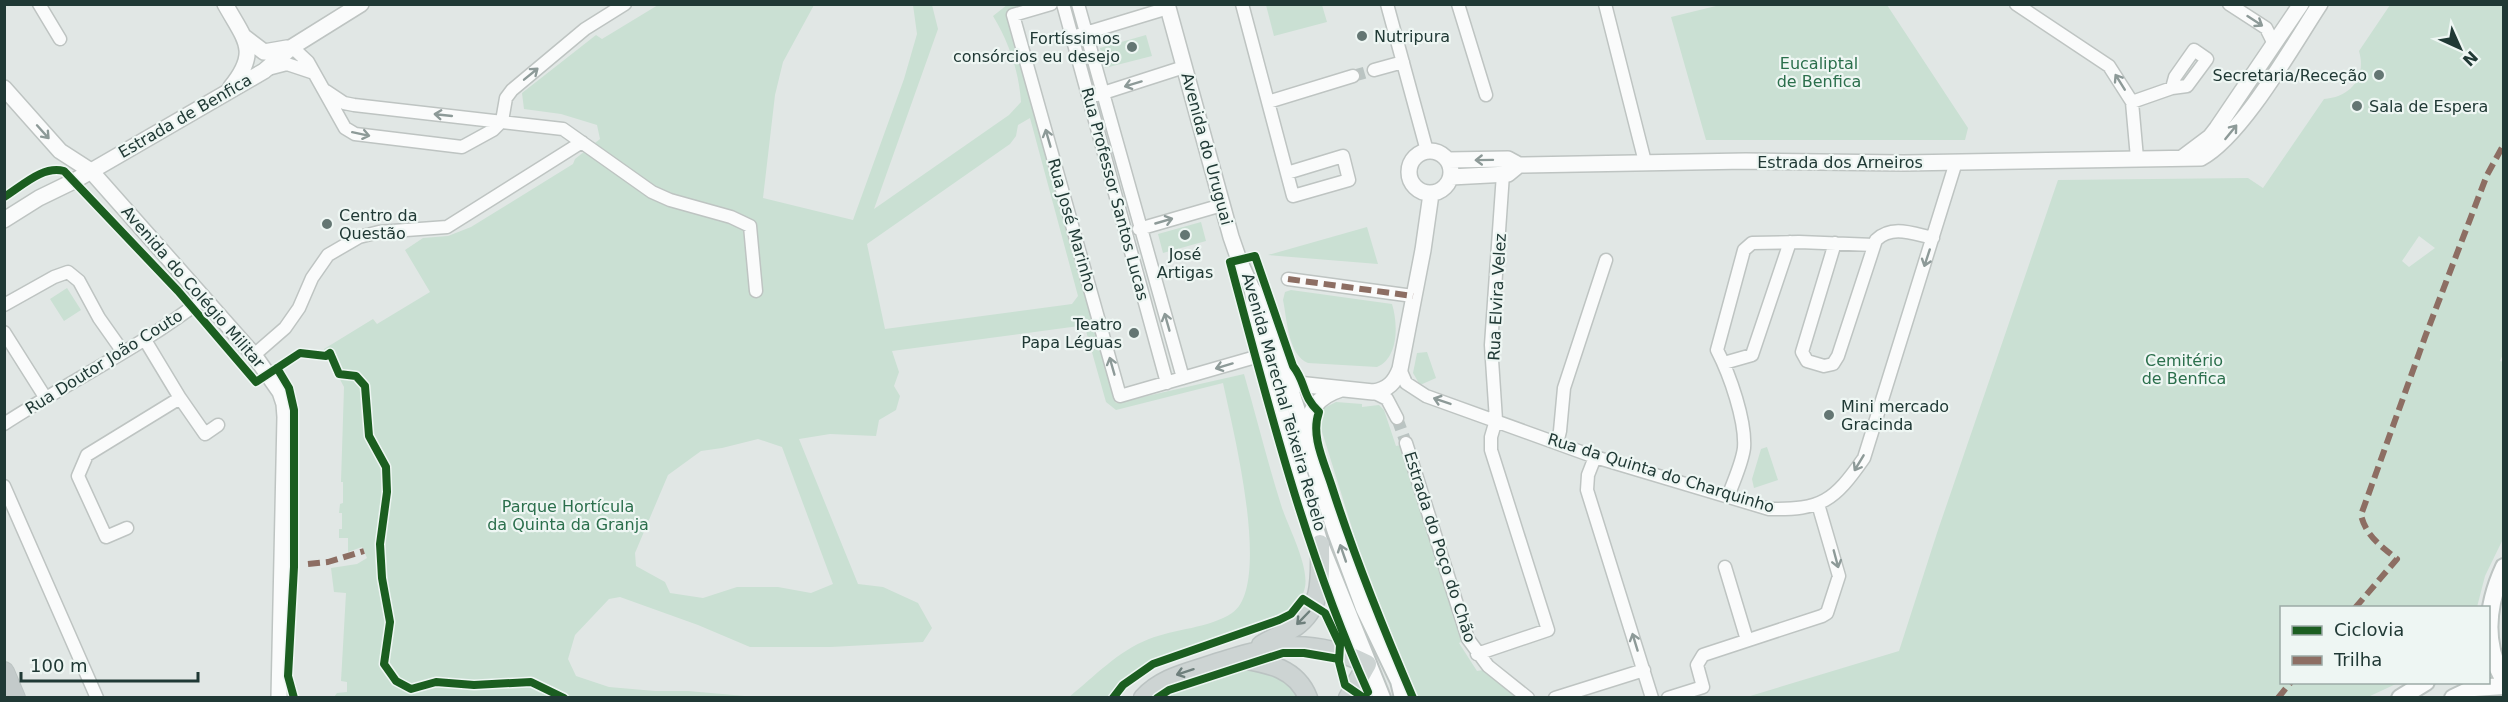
<svg xmlns="http://www.w3.org/2000/svg" width="2508" height="702" font-family="'DejaVu Sans',sans-serif">
<rect width="100%" height="100%" fill="#e1e7e5"/>
<path fill="#cae0d3" fill-rule="evenodd" d="M658 5H814L783 62 775 95 763 198 853 220 904 79 917 34 913 5H932L938 29 874 209 1009 115 1021 102C1019 72 1009 42 993 16L1007 5H1033L1007 14 1116 403 1244 374C1257 419 1268 464 1282 508 1289 528 1309 566 1305 587 1301 607 1283 616 1266 623 1218 640 1140 656 1110 697H1069C1095 676 1118 651 1149 639 1174 629 1210 628 1232 613 1273 585 1232 426 1223 383L1116 410 1106 402 1086 331 1079 326 892 351 899 372 894 386 900 396 896 410 879 420 876 436 830 434 799 439 858 584 883 587 918 603 932 628 923 642 831 647H750L698 625 620 597 609 599 575 635 568 659 576 676 609 687 655 691H688L756 697H334L337 693 347 692V682L341 681 346 593 334 592 331 568 357 564 367 558 362 547 348 552V538H339V529H342V513H339L340 504 343 503V482H341L344 387 324 349 373 319 377 324 430 292 405 250 423 238 448 236 471 227 573 164 575 159 600 139 597 125 561 114 524 109 522 93 596 35 602 39ZM1030 118 1078 296 1072 304 885 329 867 244 1010 144 1016 136 1018 125ZM758 439 782 447 833 584 811 593 778 587H737L703 598 670 593 665 582 636 566 635 553 668 475 701 451 722 448Z
M1266 5H1322L1327 22 1274 36Z
M1720 5H1887L1968 128 1965 140H1706L1671 17Z
M2390 5H2503L2504 352 2500 361 2504 362 2502 461 2503 539 2485 576 2477 607 2282 608V682L2398 683 2368 697H1747L1899 651 1937 533 2058 180 2248 178 2263 188 2324 99C2350 97 2367 78 2359 51ZM2419 236 2435 248 2409 267 2402 261Z
M1146 35 1152 56 1105 68 1100 48Z
M1201 222 1206 241 1163 253 1158 234Z
M1367 227 1378 264 1268 255Z
M67 288 81 310 64 321 50 299Z
M1291 290 1392 304C1398 323 1399 358 1377 367L1308 363C1288 355 1287 319 1283 300L1285 292Z
M1427 352 1436 378 1420 385 1413 373 1417 353Z
M1336 402 1362 404V407L1379 405 1384 410 1396 446 1401 445 1420 492 1463 641 1459 643 1477 671 1483 670 1519 697H1418L1366 573 1319 422 1322 409Z
M1767 447 1778 480 1754 488 1752 479 1761 449Z
M1249 667H1267L1304 698H1162L1173 691Z"/>
<g fill="none" stroke-linecap="round" stroke-linejoin="round">
<path stroke="#bac4c2" stroke-width="12" stroke-dasharray="12 6" stroke-linecap="butt" d="M1353 76 1374 70
M1397 418 1406 443"/>
<g stroke="#bec4c2" stroke-width="15">
<path id="minor" d="M39 4 60 39
M1051 4 1013 15 1120 396 1266 354
M1063 4 1167 383
M1078 4 1183 378
M1242 4C1259 68 1276 132 1293 196L1349 180 1343 156 1287 173
M1387 4 1427 151
M1458 4 1486 95
M1605 4 1645 162
M2016 4 2109 66 2132 102 2137 158
M2229 4 2266 28 2274 44
M1079 35 1168 8
M292 47 308 62 345 128 355 134 462 147 493 130 502 121
M268 69 287 64 314 73
M1374 70 1403 62
M326 91 344 103 354 105 563 129 652 192 670 200 731 217 750 226 756 291
M1097 95 1184 67
M1268 102 1353 76
M2132 102 2172 88 2187 86 2207 59 2194 50 2175 77 2172 88
M502 121 506 98 512 90 585 29 625 4
M1139 229 1222 205
M1835 243 1802 352 1807 361 1824 366 1833 364 1838 356 1876 240C1892 224 1914 234 1933 238
M1288 279 1413 296
M4 305 54 277 68 272 79 281 99 318 123 352
M4 332 45 397
M254 355 285 328 299 308 312 278 328 255 359 237 379 232 447 227 582 142
M1724 363 1752 355 1790 242
M1400 369 1406 383 1426 396 1595 457 1769 509C1822 510 1834 501 1864 458L1956 162
M1373 392 1387 399 1397 418
M180 398 205 434 218 425
M4 424C70 381 141 347 203 299
M1406 443 1468 639 1488 666 1528 698
M1557 443 1560 431 1564 388 1606 260
M1595 457 1588 475 1587 490 1652 698
M4 486 97 698
M1728 497C1733 482 1742 464 1744 448 1746 421 1730 375 1717 350L1744 250 1752 243 1799 242 1874 245
M127 528 106 537 78 476 87 455 180 398 145 340
M1725 567 1747 640
M1477 654 1548 630 1491 450V437L1496 420 1491 345 1503 174
M1555 698 1644 670
M1668 698 1703 687 1697 665 1703 655 1822 616 1827 613 1839 576 1818 504"/>
</g>
<g stroke="#bec4c2" stroke-width="18">
<path id="tertiary" d="M225 4C245 40 260 51 231 87
M1167 4 1231 237 1239 260 1253 291
M243 36 264 52 287 48
M4 88 60 151 91 171 254 355 280 392 284 404 285 417 279 698
M1409 172a21 21 0 1 1 42 0a21 21 0 1 1-42 0Z
M2182 158 2210 137 2217 128 2301 4
M1448 160 1508 159 1519 165 1746 161 1904 163 2201 158C2242 136 2293 45 2320 4
M1451 177 1508 174 1519 165
M4 220 39 198 74 181 264 71 292 47 361 4
M1288 383 1373 392C1388 390 1395 382 1400 369L1423 250 1431 194
M1307 437C1307 411 1316 397 1341 389"/>
</g>
<g stroke="#bdc4c2" stroke-width="20">
<path id="secondary" d="M1253 291 1270 314 1288 383 1336 532 1364 608 1399 681 1403 698
M1253 291 1256 315 1279 407 1320 544 1382 698
M2504 567C2487 604 2482 643 2504 680
M2400 698 2426 682
M2453 698 2474 688 2504 686"/>
</g>
<g stroke="#bbc3c2" stroke-width="21">
<path id="primary" d="M1261 645C1272 638 1284 634 1295 627 1324 607 1320 574 1320 544
M1237 658C1266 663 1296 667 1308 698
M1143 698C1159 680 1182 674 1204 667 1265 647 1306 634 1367 664L1348 698"/>
</g>
<g stroke="#bbc3c2" stroke-width="22">
<path id="trunk" d="M4 672 15 698"/>
</g>
<use href="#minor" stroke="#fafbfb" stroke-width="12"/>
<use href="#tertiary" stroke="#fafbfb" stroke-width="15"/>
<use href="#secondary" stroke="#fafbfb" stroke-width="16"/>
<use href="#primary" stroke="#cdd4d3" stroke-width="18"/>
<use href="#trunk" stroke="#c3caca" stroke-width="20"/>
<path stroke="#8d6e63" stroke-width="6" stroke-dasharray="12 6" stroke-linecap="butt" d="M1288 279 1413 296
M308 564 328 562 364 551
M2355 608 2397 559C2381 546 2366 536 2361 515L2425 337 2487 175 2504 144
M2278 698 2291 682"/>
<g stroke="#eef6f3" stroke-width="11">
<path id="cycleway" d="M4 197C22 186 43 165 64 171L178 291 256 382 300 353 326 356 330 353 339 374 356 376 365 386 369 436 386 467 387 492 380 544 382 578 390 622 384 664 396 681 411 689 436 682 474 685 531 682 564 698
M277 368 289 388 294 410V567L288 676 294 698
M1368 692C1306 554 1269 408 1230 262L1255 256 1293 366C1307 384 1301 395 1319 412 1310 436 1325 464 1332 487 1355 559 1383 628 1413 698
M1113 698 1123 685 1153 664 1279 620 1291 614 1303 599 1325 613 1340 645 1339 662 1345 685 1364 698
M1157 698 1169 690 1283 653H1304L1339 659"/>
</g>
<use href="#cycleway" stroke="#1b5e20" stroke-width="8"/>
</g>
<defs><path id="oneway-shaft" d="M-6 0H5M1.5-3L5.5 0L1.5 3" fill="none" stroke-width="1.6" stroke-linecap="round" stroke-linejoin="round" transform="scale(1.5)"/></defs>
<g stroke="#8d9a98">
<use href="#oneway-shaft" transform="translate(2255 21) rotate(33)"/>
<use href="#oneway-shaft" transform="translate(531 74) rotate(-39)"/>
<use href="#oneway-shaft" transform="translate(2120 82) rotate(-122)"/>
<use href="#oneway-shaft" transform="translate(1133 84) rotate(163)"/>
<use href="#oneway-shaft" transform="translate(443 115) rotate(-174)"/>
<use href="#oneway-shaft" transform="translate(43 132) rotate(48)"/>
<use href="#oneway-shaft" transform="translate(2231 132) rotate(-51)"/>
<use href="#oneway-shaft" transform="translate(361 134) rotate(12)"/>
<use href="#oneway-shaft" transform="translate(1048 138) rotate(-106)"/>
<use href="#oneway-shaft" transform="translate(1484 160) rotate(179)"/>
<use href="#oneway-shaft" transform="translate(1164 221) rotate(-16)"/>
<use href="#oneway-shaft" transform="translate(1927 258) rotate(108)"/>
<use href="#oneway-shaft" transform="translate(1167 322) rotate(-106)"/>
<use href="#oneway-shaft" transform="translate(1112 366) rotate(-106)"/>
<use href="#oneway-shaft" transform="translate(1224 366) rotate(163)"/>
<use href="#oneway-shaft" transform="translate(1442 401) rotate(-161)"/>
<use href="#oneway-shaft" transform="translate(1859 463) rotate(121)"/>
<use href="#oneway-shaft" transform="translate(1343 553) rotate(-109)"/>
<use href="#oneway-shaft" transform="translate(1836 559) rotate(75)"/>
<use href="#oneway-shaft" transform="translate(1635 642) rotate(-107)"/>
</g>
<g stroke="#6e7f7c">
<use href="#oneway-shaft" transform="translate(1303 618) rotate(134)"/>
<use href="#oneway-shaft" transform="translate(1185 672) rotate(162)"/>
</g>
<g fill="#647673" stroke="#eef6f3" stroke-width="2">
<circle cx="1362" cy="36" r="6"/>
<circle cx="1132" cy="47" r="6"/>
<circle cx="2379" cy="75" r="6"/>
<circle cx="2357" cy="106" r="6"/>
<circle cx="327" cy="224" r="6"/>
<circle cx="1185" cy="235" r="6"/>
<circle cx="1134" cy="333" r="6"/>
<circle cx="1829" cy="415" r="6"/>
</g>
<g text-anchor="middle" dominant-baseline="central" stroke-width="4.5" stroke-linejoin="round" paint-order="stroke">
<g font-size="16" fill="#203935" stroke="#eef6f3" text-anchor="start">
<text x="1374" y="36">Nutripura</text>
<text x="1120" y="38" text-anchor="end">Fortíssimos<tspan x="1120" dy="18">consórcios eu desejo</tspan></text>
<text x="2367" y="75" text-anchor="end">Secretaria/Receção</text>
<text x="2369" y="106">Sala de Espera</text>
<text x="339" y="215">Centro da<tspan x="339" dy="18">Questão</tspan></text>
<text x="1185" y="254" text-anchor="middle">José<tspan x="1185" dy="18">Artigas</tspan></text>
<text x="1122" y="324" text-anchor="end">Teatro<tspan x="1122" dy="18">Papa Léguas</tspan></text>
<text x="1841" y="406">Mini mercado<tspan x="1841" dy="18">Gracinda</tspan></text>
</g>
<g font-size="16" fill="#2b6f4c" stroke="#eef6f3">
<text x="1819" y="63">Eucaliptal<tspan x="1819" dy="18">de Benfica</tspan></text>
<text x="2184" y="360">Cemitério<tspan x="2184" dy="18">de Benfica</tspan></text>
<text x="568" y="506">Parque Hortícula<tspan x="568" dy="18">da Quinta da Granja</tspan></text>
</g>
<g font-size="16" fill="#203935" stroke="#eef6f3">
<text transform="translate(185 116) rotate(-30)">Estrada de Benfica</text>
<text transform="translate(1207 149) rotate(75)">Avenida do Uruguai</text>
<text x="1840" y="162">Estrada dos Arneiros</text>
<text transform="translate(1115 194) rotate(75)">Rua Professor Santos Lucas</text>
<text transform="translate(1072 225) rotate(74)">Rua José Marinho</text>
<text transform="translate(193 287) rotate(49)">Avenida do Colégio Militar</text>
<text transform="translate(1497 297) rotate(-87)">Rua Elvira Velez</text>
<text transform="translate(104 362) rotate(-32)">Rua Doutor João Couto</text>
<text transform="translate(1284 402) rotate(74)">Avenida Marechal Teixeira Rebelo</text>
<text transform="translate(1661 473) rotate(17)">Rua da Quinta do Charquinho</text>
<text transform="translate(1440 547) rotate(72)">Estrada do Poço do Chão</text>
</g>
</g>
<rect width="2508" height="702" fill="none" stroke="#203935" stroke-width="12"/>
<rect x="2280" y="606" width="210" height="78" fill="#eef6f3" stroke="#9caaa7" stroke-width="1.5"/>
<rect x="2292" y="626" width="30" height="9" fill="#1b5e20" stroke="#9caaa7" stroke-width="1.5"/>
<text x="2334" y="636" font-size="18" fill="#203935">Ciclovia</text>
<rect x="2292" y="656" width="30" height="9" fill="#8d6e63" stroke="#9caaa7" stroke-width="1.5"/>
<text x="2334" y="666" font-size="18" fill="#203935">Trilha</text>
<g transform="translate(2460 48) rotate(135)" stroke="#eef6f3" stroke-width="4.5" paint-order="stroke">
<path d="M0-4.5L10 22L0 15L-10 22Z" fill="#203935"/>
<text y="-9" font-size="16" font-weight="bold" text-anchor="middle" fill="#203935">N</text>
</g>
<path d="M21 672v9h177v-9" fill="none" stroke="#203935" stroke-width="3"/>
<text x="30" y="672" font-size="18" fill="#203935" stroke="#eef6f3" stroke-width="4.5" paint-order="stroke">100 m</text>
</svg>
